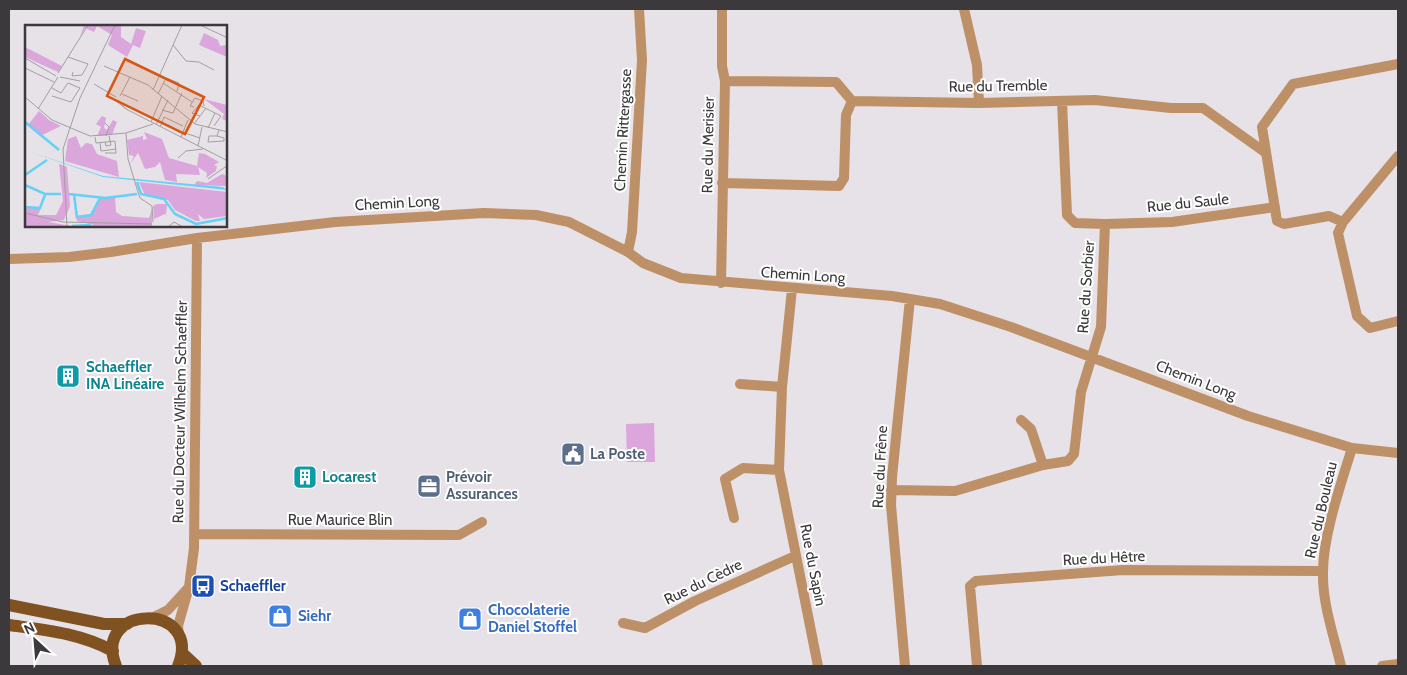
<svg xmlns="http://www.w3.org/2000/svg" width="1407" height="675" font-family="Cabin,sans-serif">
<rect width="100%" height="100%" fill="#e7e2e7"/>
<path fill="#dba6dc" d="M654 423 655 462H627L626 424Z"/>
<g fill="none" stroke-linecap="round" stroke-linejoin="round">
<path stroke="#bd9067" stroke-width="10" d="M964 9 977 65 979 103
M725 81 836 82 852 101 979 103 1095 100 1171 108H1203L1266 153
M1398 156 1343 222 1338 233 1357 316 1370 328 1398 321
M722 183 839 186 844 178 846 115 852 101
M1343 222 1329 216 1284 224 1277 221 1262 127 1293 84 1398 64
M1105 224 1172 222 1275 207
M628 252 632 232 642 60 639 9
M9 259 69 257 111 252 197 238 335 222 484 213 536 215 569 222 628 252 643 263 681 278 892 296 940 304 1011 327 1248 416 1352 448 1398 453
M721 283 725 81 722 66V9
M792 289 782 387 779 470 818 666
M740 384 782 387
M1021 420 1031 429 1043 465
M891 490 955 491 1043 465 1068 461 1074 454 1081 392 1101 327 1105 224 1075 223 1067 215 1062 101
M734 518 725 479 743 468 779 470
M194 534 459 535 482 522
M189 587 194 548 197 238
M154 617 168 610 189 587 178 626 179 636
M623 623 645 628 695 601 795 556
M905 666 891 505 892 477 910 299
M977 666 970 586 976 581 1123 570 1322 571
M1341 666C1334 636 1322 603 1323 572 1323 535 1341 484 1352 448
M1382 666 1398 664"/>
<path stroke="#805222" stroke-width="12" d="M9 605 104 624H127
M9 625C45 630 80 633 113 651
M182 653 196 666
M116 666C91 603 204 602 178 666"/>
</g>
<defs>
<g id="building-square" transform="scale(1.25)"><rect x="-9" y="-9" width="18" height="18" rx="4" fill="#0f9aa8" stroke="#fff"/><path d="M-4-6H4V6H1V3H-1V6H-4ZM-2.5-4.3h1.7v1.8h-1.7ZM.8-4.3h1.7v1.8H.8ZM-2.5-1h1.7V.8h-1.7ZM.8-1h1.7V.8H.8Z" fill="#fff"/></g>
<g id="civic-square" transform="scale(1.25)"><rect x="-9" y="-9" width="18" height="18" rx="4" fill="#5c6f8a" stroke="#fff"/><path d="M-.6-6.5H3V-4.5H.6V-3L4-1V1h2V6H-6V1h2V-1L-.6-3ZM-1.2 2.5V6h2.4V2.5Z" fill="#fff"/></g>
<g id="office-square" transform="scale(1.25)"><rect x="-9" y="-9" width="18" height="18" rx="4" fill="#5c6f8a" stroke="#fff"/><path d="M-6-3h4V-5.5h4V-3h4V5H-6ZM-1-4.5V-3h2v-1.5ZM-6 0V1H6V0Z" fill="#fff"/></g>
<g id="bus-square" transform="scale(1.25)"><rect x="-9" y="-9" width="18" height="18" rx="4" fill="#1a4fb4" stroke="#fff"/><path d="M-5-6H5V4H4V6H2V4H-2V6H-4V4H-5ZM-3.5-4V0h7V-4ZM-3.5 1.2v1.5H-2V1.2ZM2 1.2v1.5H3.5V1.2Z" fill="#fff"/></g>
<g id="shop-square" transform="scale(1.25)"><rect x="-9" y="-9" width="18" height="18" rx="4" fill="#3f7fe0" stroke="#fff"/><path d="M-5-2.5h2.3a2.7 3.5 0 0 1 5.4 0H5L5.5 6h-11ZM-1.5-2.5h3a1.5 2.3 0 0 0-3 0Z" fill="#fff"/></g>
</defs>
<g fill-rule="evenodd">
<use href="#building-square" x="68" y="376"/>
<use href="#civic-square" x="573" y="454"/>
<use href="#building-square" x="305" y="477"/>
<use href="#office-square" x="429" y="486"/>
<use href="#bus-square" x="203" y="586"/>
<use href="#shop-square" x="280" y="616"/>
<use href="#shop-square" x="470" y="619"/>
</g>
<g text-anchor="middle" dominant-baseline="central" stroke-width="4" stroke-linejoin="round" paint-order="stroke">
<g font-size="15" fill="#3b393b" stroke="#fff">
<text transform="translate(998 86) rotate(-1)">Rue du Tremble</text>
<text transform="translate(623 130) rotate(-87)">Chemin Rittergasse</text>
<text transform="translate(708 145) rotate(-89)">Rue du Merisier</text>
<text transform="translate(397 203) rotate(-3)">Chemin Long</text>
<text transform="translate(1188 203) rotate(-6)">Rue du Saule</text>
<text transform="translate(803 275) rotate(4)">Chemin Long</text>
<text transform="translate(1086 287) rotate(-86)">Rue du Sorbier</text>
<text transform="translate(1196 380) rotate(21)">Chemin Long</text>
<text transform="translate(180 412) rotate(-89)">Rue du Docteur Wilhelm Schaeffler</text>
<text transform="translate(880 467) rotate(-87)">Rue du Frêne</text>
<text transform="translate(1321 510) rotate(-77)">Rue du Bouleau</text>
<text x="340" y="520">Rue Maurice Blin</text>
<text transform="translate(1104 558) rotate(-3)">Rue du Hêtre</text>
<text transform="translate(813 565) rotate(79)">Rue du Sapin</text>
<text transform="translate(703 582) rotate(-26)">Rue du Cèdre</text>
</g>
<g font-size="15" font-weight="bold" fill="#0d838f" stroke="#fff" text-anchor="start">
<text x="86" y="367">Schaeffler<tspan x="86" dy="17">INA Linéaire</tspan></text>
<text x="322" y="477">Locarest</text>
</g>
<g font-size="15" font-weight="bold" fill="#4e5e75" stroke="#fff" text-anchor="start">
<text x="590" y="454">La Poste</text>
<text x="446" y="477">Prévoir<tspan x="446" dy="17">Assurances</tspan></text>
</g>
<g font-size="15" font-weight="bold" fill="#164399" stroke="#fff" text-anchor="start">
<text x="220" y="586">Schaeffler</text>
</g>
<g font-size="15" font-weight="bold" fill="#366cbe" stroke="#fff" text-anchor="start">
<text x="488" y="610">Chocolaterie<tspan x="488" dy="17">Daniel Stoffel</tspan></text>
<text x="298" y="616">Siehr</text>
</g>
</g>
<g transform="translate(25 25)">
<rect width="202" height="202" fill="#e7e2e7"/>
<path d="M59 0H96V12L106 19 111 3 121 6 115 23 108 20 102 32 83 20 87 10 72 1 69 7 60 3 55 12ZM179 8 193 15 195 21 202 20V32L174 20ZM0 22 37 41 33 47 0 32ZM179 74 202 80V96L197 94 199 89ZM14 86 24 95 36 101 15 111 3 100ZM77 91 81 93 79 103 82 105 88 95 92 97 87 110 72 111 76 102 71 99ZM119 107 137 114 144 133 172 141 174 128 180 129 194 137 189 140 192 141 191 146 181 153 182 148 173 142 175 150 151 149 152 157 140 155 135 137 130 142 120 144 113 128 105 139 109 131 104 130 102 115 118 111V115L122 114ZM51 111 56 123 61 118 67 119 72 129 92 136 94 152 40 136 43 114ZM34 139 42 142 45 181 39 195 23 197 47 201 69 200 52 196 51 192 67 189 74 173 90 172 91 187 97 191 124 193 127 183V202H0V181L16 183 13 190H31L38 176ZM197 149 202 151V161L169 160 172 156 182 158ZM114 157 202 167V191L179 194 173 189 175 196H171L150 185 143 175 120 170ZM132 179H142L141 190 144 192 140 189 129 194 128 181Z" fill="#dba6dc"/>
<path d="M0 125 78 151 198 162 202 165 78 152Z" fill="#64d1f6"/>
<path fill="none" stroke="#64d1f6" stroke-width="2.5" d="M0 97 34 125M0 150 22 135M112 157 116 169 139 174 150 189 171 199 203 193M0 160 20 169H36M44 169 80 173 112 169M49 169 52 193M0 182 15 183 20 170M52 192 66 190 75 173M47 201 66 200"/>
<path fill="none" stroke="#a29ea2" stroke-width="1" d="M175 0 203 13M148 20 161 36 174 37 189 45M43 32 63 39 57 50 47 51 48 47M0 33 31 51M79 41 123 60 170 99 203 107M0 43 29 57M33 48 63 0M35 52 55 56M138 58 167 77M69 59 91 72M27 63 36 68 43 58M128 65 157 0M97 69 113 76M133 69 141 53 154 58 152 66M27 71 46 77 55 63 43 58M95 71 105 52M0 72 27 95 65 111 101 108 128 99M91 76 101 84 93 75M169 82 165 81 170 73 178 76 179 81M13 84 33 52M101 84 203 136M137 85 148 88 157 68M175 91 167 88 174 80 196 91 189 101M126 97 137 71M80 98 84 102 81 111M169 99 181 83M131 100 143 75M135 102 139 92 158 101M183 103 190 88M157 107 175 113M101 108 103 134 112 164 115 173 127 181 128 197M192 111 199 113V116L183 117 184 111H192L194 105M70 112 71 118 90 116 91 128H80M156 112 163 95M80 117 81 121 86 120 84 111M75 118 76 126 91 124M173 121 177 102M153 133 161 126 178 124M183 154 203 140M0 188 38 197 127 199M42 202 38 124 55 73 90 0M143 202 149 197 158 202"/>
<path fill="#d75611" fill-opacity="0.15" stroke="#d75611" stroke-width="2.5" d="M100 34 179 72 160 109 82 71Z"/>
<rect width="202" height="202" fill="none" stroke="#3b393b" stroke-width="2.5"/>
</g>
<rect width="1407" height="675" fill="none" stroke="#3b393b" stroke-width="20"/>
<g transform="translate(35 640) rotate(334)" stroke="#ffffff" stroke-width="4" paint-order="stroke">
<path d="M0-4L9 19L0 12L-9 19Z" fill="#3b393b"/>
<text y="-8" font-size="14" font-weight="bold" text-anchor="middle" fill="#3b393b">N</text>
</g>
</svg>
